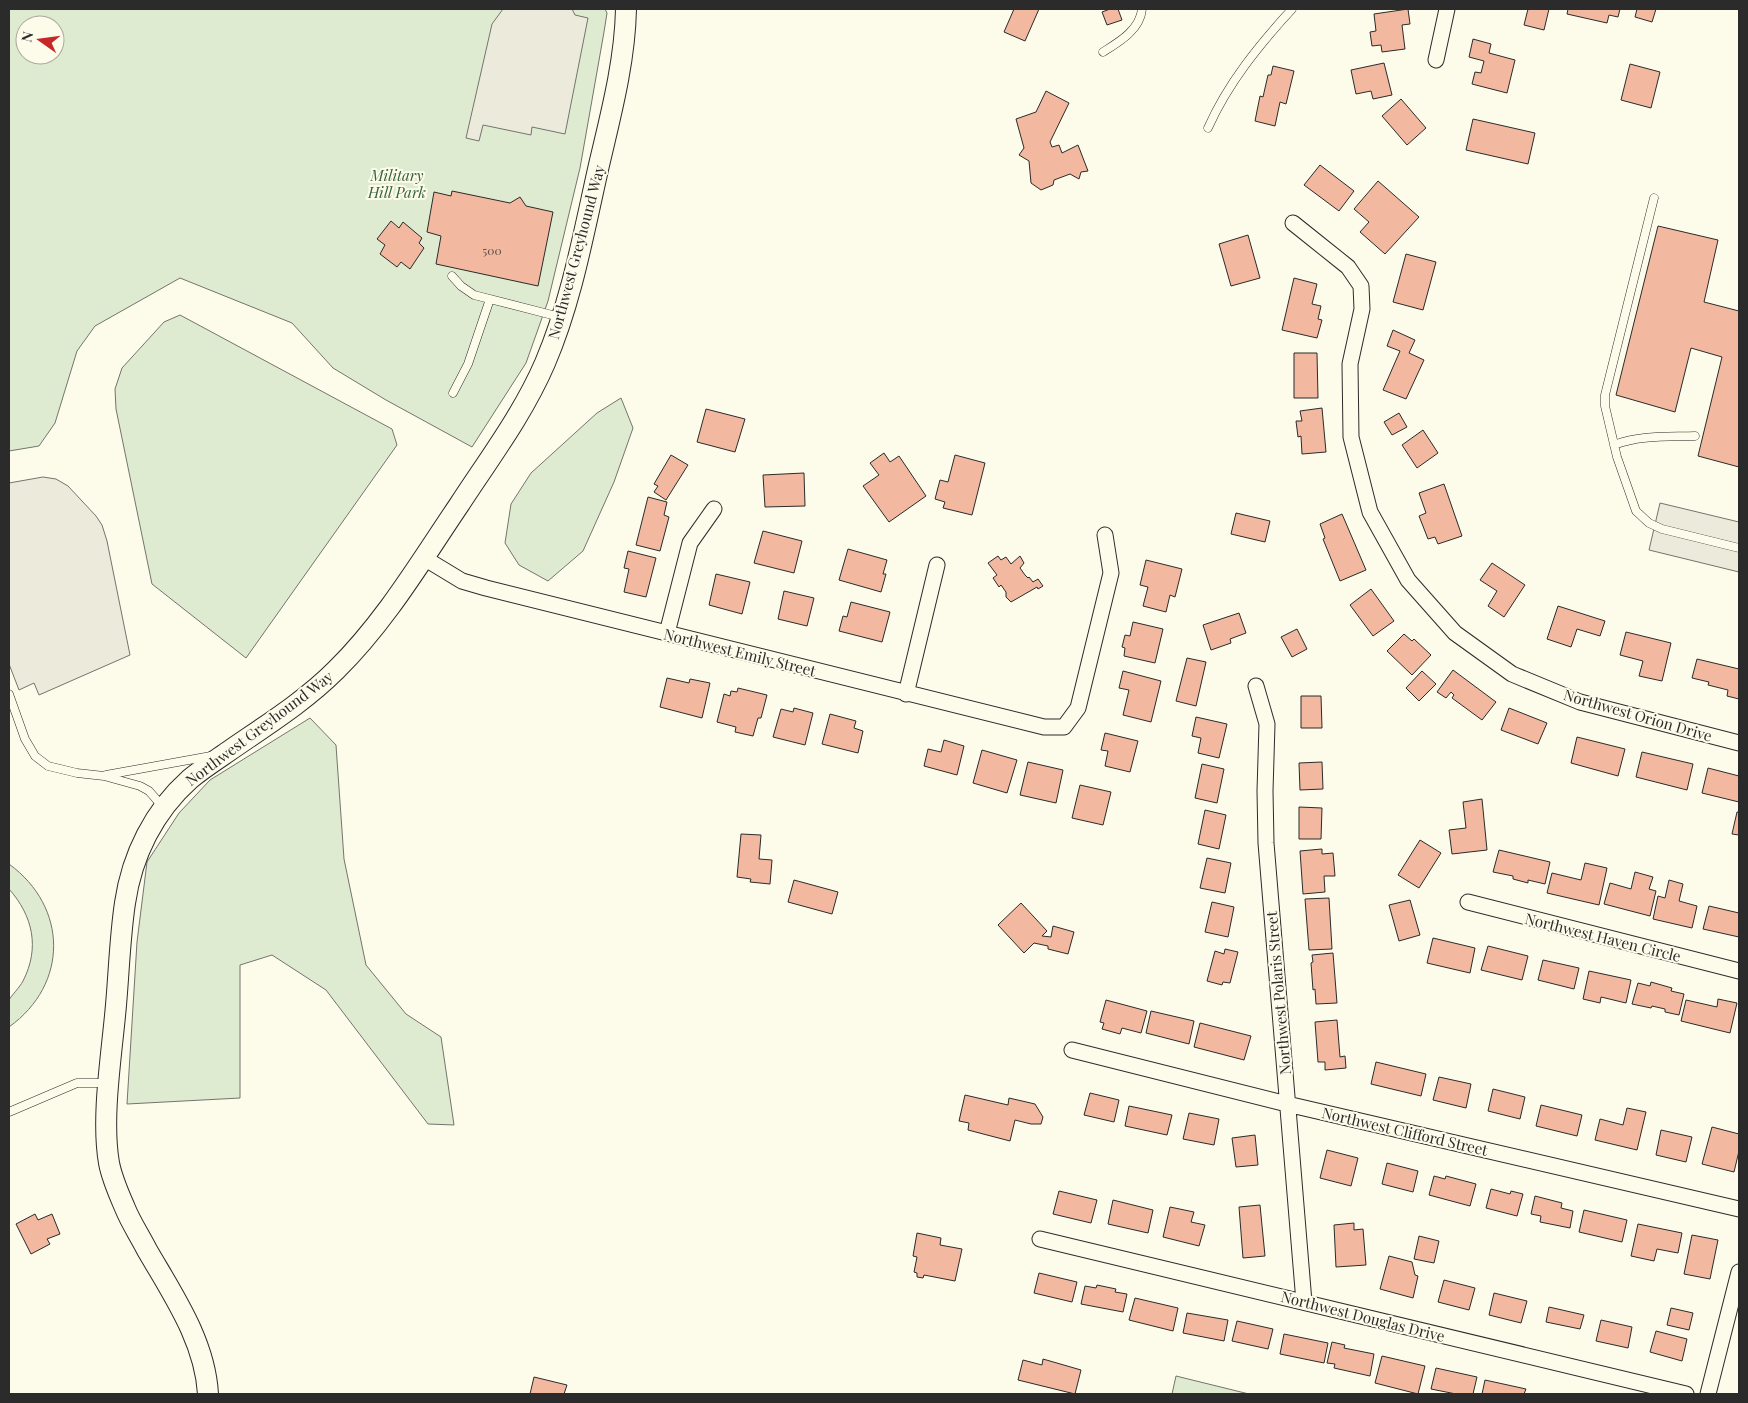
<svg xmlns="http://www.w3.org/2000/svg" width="1748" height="1403" font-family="'Playfair Display',serif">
<rect width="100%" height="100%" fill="#fdfbea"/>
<path fill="#deebd1" stroke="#74746e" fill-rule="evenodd" d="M9 9H605L607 13 604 32 580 168 548 301 526 363 472 447 386 400 333 368 292 323 180 278 95 326 77 351 55 423 39 446 9 451ZM25 25H55V55H25Z
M180 315 392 429 397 445 246 658 152 584 116 409 115 389 122 368 164 322Z
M621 398 633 428 614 482 583 551 548 581 519 565 505 543 511 504 531 473 597 413Z
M310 718 336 745 344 859 366 965 406 1014 441 1037 454 1125 428 1124 326 990 272 955 240 965V1098L127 1104 137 942 147 862 179 813 210 780Z
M9 864C68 907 69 984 9 1027 9 1021 7 1004 9 1000 11 996 20 987 23 981 40 948 33 916 9 889Z
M1176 1376 1249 1394H1172Z"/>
<path fill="#eceadb" stroke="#74746e" d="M503 9H572L575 15 588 18 565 134 532 127 531 135 483 125 479 141 466 138 492 24Z
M43 477 56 479 68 486 96 516 102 525 107 541 130 655 39 695 34 683 19 690 9 664V483Z
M1660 503 1739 522V572L1649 550Z"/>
<path fill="#f2b8a0" stroke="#2b2b2b" d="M1014 9H1039L1025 41 1004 32Z
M1110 9H1118L1122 20 1107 25 1102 12Z
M1408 9 1410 24 1402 25 1405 49 1382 52 1381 45 1372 46 1370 32 1376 31 1374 14Z
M1528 9H1549L1544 30 1524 25Z
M1568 9H1620L1618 17 1609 15 1607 23 1567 14Z
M1637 9H1656L1652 22 1635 17Z
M1473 39 1491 44 1489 53 1515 60 1507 93 1472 84 1475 72 1481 73 1484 61 1469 57Z
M1384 63 1392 95 1373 99 1371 91 1356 94 1351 70Z
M1630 64 1660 72 1651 108 1621 100Z
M1273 66 1294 71 1286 104 1280 102 1275 126 1255 121 1260 96 1263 97 1268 75H1271Z
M1046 91 1069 103 1050 142 1052 147 1059 145 1062 153 1078 145 1088 171 1081 172 1079 179 1070 174 1054 180 1053 185 1041 190 1031 183 1029 161 1019 155 1024 148 1016 119 1036 112Z
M1401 99 1426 128 1407 145 1382 116Z
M1473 119 1535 133 1528 164 1466 150Z
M1320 165 1354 191 1339 211 1304 185Z
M1378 181 1419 217 1385 254 1360 232 1369 222 1354 209Z
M452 191 510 203 520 197 526 206 553 212 538 286 436 264 441 236 427 232 434 192 451 196Z
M391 221 399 228 403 222 422 238 419 243 424 248 410 269 401 262 397 267 380 254 385 245 377 239Z
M1658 226 1718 240 1704 302 1739 311V467L1698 456 1722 357 1691 348 1675 412 1616 395Z
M1248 235 1260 278 1231 286 1219 244Z
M1406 254 1436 262 1423 310 1393 302Z
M1294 278 1317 284 1312 304 1321 306 1318 319 1322 320 1317 338 1282 330Z
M1393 330 1415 340 1409 353 1424 360 1406 399 1383 390 1400 351 1387 346Z
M1294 353H1317L1318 398H1294Z
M1322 408 1326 452 1302 454 1301 436 1298 437 1296 421H1302L1300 411Z
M706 409 745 419 735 452 697 442Z
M1399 413 1407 427 1392 435 1384 422Z
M1423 430 1438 453 1417 468 1402 445Z
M884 453 890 462 899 456 926 496 889 522 863 486 879 475 870 463Z
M671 455 688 465 666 500 654 492 658 486 654 484Z
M955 455 985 463 972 515 943 508 945 502 935 499 940 480 948 482Z
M804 473 805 506 765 507 763 475Z
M1444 484 1462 536 1438 544 1435 537 1428 539 1419 516 1426 513 1419 493Z
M648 497 667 502 664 515 669 517 660 551 636 545Z
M1236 513 1270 521 1265 542 1231 534Z
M1342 514 1366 570 1340 581 1323 539 1325 538 1320 524Z
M763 531 802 541 794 573 754 563Z
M848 549 887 560 883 574H886L881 592 839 580Z
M628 551 656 558 646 597 624 592 629 569 624 568Z
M998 556 1001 560 1006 557 1011 564 1020 556 1024 563 1020 568 1025 575 1028 578 1029 577 1033 582 1038 579 1043 586 1038 589 1037 587 1011 602 1006 597V592L1001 585 999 587 993 578 997 575 988 563Z
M1146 560 1182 569 1175 597 1170 595 1166 612 1143 606 1148 587 1140 585Z
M1492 563 1525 585 1504 617 1488 606 1497 591 1480 580Z
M716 574 750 582 742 614 709 605Z
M1371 589 1394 621 1373 636 1350 605Z
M784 591 814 598 807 626 778 619Z
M851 602 890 612 882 642 839 631 843 616 847 617Z
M1558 606 1605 621 1600 636 1577 629 1571 647 1547 639Z
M1239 613 1246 633 1230 639 1231 643 1211 650 1203 625Z
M1133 622 1163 629 1155 663 1124 656 1125 648 1122 647 1125 635 1130 636Z
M1297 629 1307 649 1292 657 1281 637Z
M1626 632 1671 643 1662 681 1639 676 1643 661 1620 655Z
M1404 634 1412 641 1414 639 1431 655 1412 675 1387 651Z
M1187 658 1206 662 1196 706 1176 701Z
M1697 659 1739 669V699L1727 696 1728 690 1708 685 1709 682 1692 678Z
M1453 670 1496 702 1482 720 1452 698 1454 695 1451 692 1446 698 1437 692Z
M1123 671 1161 681 1151 722 1123 715 1129 690 1119 688Z
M1422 671 1436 684 1419 701 1406 688Z
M667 678 689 683 690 679 710 683 702 718 660 707Z
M738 688 767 695 761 718H758L753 736 735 732 736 727 717 722 724 694 730 696 731 691 737 692Z
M1301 696H1321L1322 728H1301Z
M794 708 813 713 805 745 773 737 781 709 793 712Z
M1509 708 1547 723 1538 744 1501 730Z
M830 714 856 721 854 728 863 731 858 753 822 744Z
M1196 717 1227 724 1219 758 1198 753 1201 738 1192 736Z
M1105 733 1138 741 1130 772 1105 766 1108 751 1101 750Z
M1577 737 1625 749 1618 776 1571 763Z
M944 740 964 746 957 775 924 766 928 749 941 752Z
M982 750 1017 760 1007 793 973 783Z
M1642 752 1693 764 1687 790 1636 777Z
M1028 762 1063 770 1056 803 1020 795Z
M1322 762 1323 789 1300 790 1299 763Z
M1202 764 1224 769 1217 803 1195 798Z
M1708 768 1739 776V802L1702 793Z
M1080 785 1111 792 1103 825 1072 818Z
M1482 799 1487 850 1452 854 1449 830 1466 828 1463 802Z
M1299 807 1322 808 1321 839H1299Z
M1205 810 1226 815 1219 849 1198 844Z
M1737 812H1739V835L1732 834Z
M741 834 761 835 759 859 772 860 770 884 750 882 751 879 737 877Z
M1420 840 1441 853 1419 888 1398 875Z
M1322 849V854L1333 853 1335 876H1324L1325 892 1303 894 1300 851Z
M1499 850 1550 862 1545 884 1528 880V883L1513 879V876L1493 872Z
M1207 858 1231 863 1225 893 1200 888Z
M1585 863 1607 868 1599 905 1547 893 1552 873 1581 880Z
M1635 872 1653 877 1649 889 1656 891 1650 916 1604 904 1610 883 1631 889Z
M794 880 838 892 832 914 788 902Z
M1669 880 1683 884 1679 901 1697 906 1692 928 1653 919 1658 896 1665 898Z
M1329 898 1332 949 1309 950 1305 899Z
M1410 900 1420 935 1399 941 1389 905Z
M1212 902 1234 907 1228 937 1205 932Z
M1021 903 1047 931 1042 936 1051 937 1053 926 1074 932 1068 954 1048 949V946L1034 943 1024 953 998 925Z
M1709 906 1739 913V937L1703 929Z
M1433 938 1475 948 1470 973 1427 963Z
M1488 946 1528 956 1522 980 1481 970Z
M1225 949 1238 952 1230 983 1223 982 1222 985 1207 981 1215 951 1224 954Z
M1333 953 1337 1003 1316 1004 1315 989 1313 990 1311 963 1313 962 1312 955Z
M1543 960 1579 968 1574 989 1538 980Z
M1589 971 1631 980 1626 1003 1601 997 1600 1003 1583 999Z
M1651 982 1672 988 1671 991 1684 994 1679 1015 1665 1012V1009L1652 1006 1651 1008 1632 1004 1638 983 1650 986Z
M1718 999 1737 1003 1730 1033 1681 1021 1686 1000 1717 1007Z
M1106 1000 1147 1011 1141 1033 1122 1028 1120 1034 1102 1029 1104 1023 1100 1022Z
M1151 1011 1194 1021 1189 1044 1146 1033Z
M1337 1020 1340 1057 1345 1056 1346 1068 1325 1070V1062H1318L1315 1022Z
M1200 1023 1251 1036 1244 1060 1194 1047Z
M1376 1062 1426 1074 1421 1096 1371 1084Z
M1439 1077 1471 1084 1466 1108 1433 1100Z
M1493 1089 1525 1097 1520 1119 1488 1111Z
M1090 1093 1119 1100 1114 1122 1084 1115Z
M965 1095 1008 1105 1009 1098 1035 1104 1043 1117 1041 1124H1031L1015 1120 1010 1141 968 1130 969 1123 959 1121Z
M1541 1105 1582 1115 1577 1136 1536 1126Z
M1129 1106 1172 1115 1167 1135 1125 1126Z
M1627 1108 1646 1112 1637 1150 1595 1140 1600 1119 1623 1125Z
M1189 1113 1219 1119 1214 1145 1183 1139Z
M1712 1127 1739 1134V1151L1734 1172 1702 1164Z
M1661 1130 1692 1137 1686 1162 1656 1155Z
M1255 1135 1258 1165 1236 1167 1232 1138Z
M1327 1150 1358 1158 1351 1186 1320 1178Z
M1387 1163 1418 1171 1413 1192 1382 1184Z
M1434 1176 1445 1179 1446 1176 1476 1184 1470 1206 1429 1195Z
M1491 1189 1510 1194 1511 1191 1523 1194 1517 1216 1486 1208Z
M1059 1191 1097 1200 1091 1223 1053 1214Z
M1535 1196 1562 1203 1561 1208 1573 1211 1570 1228 1540 1222 1541 1216 1531 1214Z
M1113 1200 1153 1210 1148 1233 1108 1224Z
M1260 1205 1265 1256 1243 1258 1239 1207Z
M1170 1207 1194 1212 1191 1222 1205 1225 1199 1246 1163 1237Z
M1584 1210 1627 1220 1622 1242 1579 1232Z
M35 1214 38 1220 52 1214 60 1234 47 1239 50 1244 31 1254 16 1224Z
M1354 1223V1230L1363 1229 1366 1265 1336 1267 1334 1225Z
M1638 1224 1682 1233 1678 1253 1657 1249 1654 1261 1631 1256Z
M917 1233 941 1238 940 1245 962 1249 955 1281 924 1275 923 1278 917 1277V1273L914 1272 917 1257 913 1256Z
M1692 1235 1718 1240 1710 1279 1684 1274Z
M1419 1236 1439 1241 1434 1263 1414 1259Z
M1389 1256 1412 1262 1415 1275 1418 1276 1413 1298 1380 1289Z
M1039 1273 1077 1282 1072 1302 1034 1293Z
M1444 1280 1475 1288 1469 1310 1438 1302Z
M1097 1285 1116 1289 1115 1292 1127 1294 1123 1312 1081 1304 1085 1286 1096 1288Z
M1494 1293 1527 1301 1521 1323 1489 1315Z
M1135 1298 1178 1308 1173 1331 1129 1320Z
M1549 1307 1584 1315 1580 1329 1546 1322Z
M1671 1308 1693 1313 1689 1330 1667 1325Z
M1187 1313 1228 1320 1224 1341 1183 1333Z
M1601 1320 1632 1327 1628 1348 1596 1341Z
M1237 1321 1273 1329 1268 1349 1232 1341Z
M1656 1331 1687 1339 1682 1361 1650 1352Z
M1284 1334 1328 1343 1324 1363 1280 1354Z
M1332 1342 1345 1345 1344 1348 1374 1354 1370 1376 1334 1368 1335 1364 1327 1363Z
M1382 1356 1425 1366 1418 1394 1375 1383Z
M1043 1359 1081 1370 1075 1394 1018 1380 1023 1360 1042 1365Z
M1436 1368 1477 1377 1473 1394H1456L1431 1389Z
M534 1377 567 1385 564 1394H530Z
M1485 1380 1526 1389 1524 1394H1482Z"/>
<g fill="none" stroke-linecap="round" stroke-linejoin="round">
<g stroke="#2b2b2b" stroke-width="9">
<path id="lane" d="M1103 52C1119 42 1140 30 1142 9
M1208 128C1228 83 1259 45 1292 9
M1654 198 1605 395V406L1617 457 1636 511 1649 523 1662 529 1739 548
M452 276 461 286 474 295 560 317
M453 393 468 364 490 299
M1614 445C1640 435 1668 437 1695 436
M9 694 25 739 35 756 48 766 77 773 104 776 140 786 149 791 163 807
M106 775 211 756
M9 1112 77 1083H108"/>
</g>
<g stroke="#2b2b2b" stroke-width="17">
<path id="street" d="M1436 60 1447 9
M1293 223 1348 267 1361 286 1362 309 1350 364 1351 437 1370 512 1408 580 1455 633 1512 674 1580 702 1739 743
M424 558 462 581 486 588 1044 727H1064L1078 708 1111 573 1105 535
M667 633 690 543 714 509
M1256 686 1267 724 1265 791 1266 843 1304 1302
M906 694 937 565
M1468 902 1739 971
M1072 1050 1287 1104 1739 1209
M1040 1239 1686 1394
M1708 1394 1739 1272"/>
</g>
<g stroke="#2b2b2b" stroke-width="22">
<path id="secondary" d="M208 1394C205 1341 173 1295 147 1250 140 1236 131 1223 125 1208 119 1194 112 1179 109 1163 101 1117 112 1053 116 1005 119 971 120 936 125 903 132 855 154 811 190 779 202 769 216 760 229 751 265 726 304 702 336 670 385 622 421 561 459 505 489 459 523 414 545 363 572 300 584 231 599 165 611 114 625 61 626 9"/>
</g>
<use href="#lane" stroke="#fdfbea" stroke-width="8"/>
<use href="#street" stroke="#fdfbea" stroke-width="15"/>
<use href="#secondary" stroke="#fdfbea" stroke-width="20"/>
</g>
<g text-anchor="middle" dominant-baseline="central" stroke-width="4" stroke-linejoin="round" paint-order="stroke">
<g font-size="12" fill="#5d4e48">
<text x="492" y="250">500</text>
</g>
<g font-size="15" font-style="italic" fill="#34623c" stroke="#fdfbea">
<text x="397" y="175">Military<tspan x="397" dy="17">Hill Park</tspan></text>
</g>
<g font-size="15" fill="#2b2b2b" stroke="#fdfbea">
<text transform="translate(576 252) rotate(-75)">Northwest Greyhound Way</text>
<text transform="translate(740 652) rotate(14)">Northwest Emily Street</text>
<text transform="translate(1638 715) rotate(16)">Northwest Orion Drive</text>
<text transform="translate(259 728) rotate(-37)">Northwest Greyhound Way</text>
<text transform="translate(1603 937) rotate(14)">Northwest Haven Circle</text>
<text transform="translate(1278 993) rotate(-95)">Northwest Polaris Street</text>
<text transform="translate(1405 1131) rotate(13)">Northwest Clifford Street</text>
<text transform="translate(1363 1316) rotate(14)">Northwest Douglas Drive</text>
</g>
</g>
<rect width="1748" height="1403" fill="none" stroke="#2b2b2b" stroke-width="20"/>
<g transform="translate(40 40) rotate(284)"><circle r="24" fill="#fdfbea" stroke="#a9a89e"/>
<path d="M0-4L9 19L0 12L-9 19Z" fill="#c62828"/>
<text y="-8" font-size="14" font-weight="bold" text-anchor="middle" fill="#2b2b2b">N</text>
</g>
</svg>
